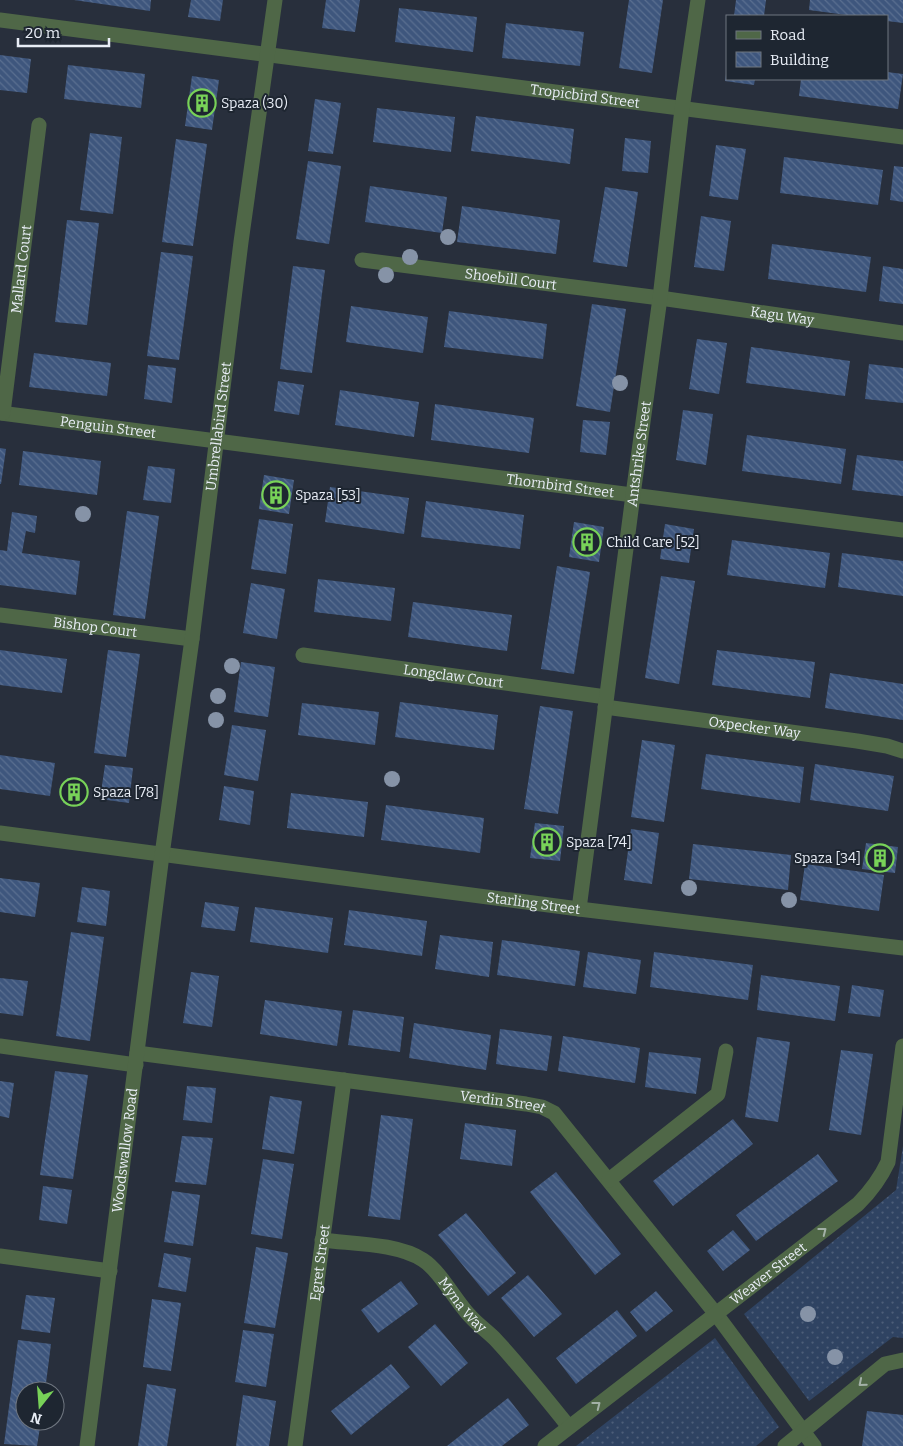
<svg xmlns="http://www.w3.org/2000/svg" width="903" height="1446" font-family="Bitter,serif">
<defs>
<pattern id="grass-dots" width="8" height="8" patternUnits="userSpaceOnUse" patternTransform="scale(1.25)"><rect width="8" height="8" fill="#2f4362"/><path d="M2 2h.1M6 6h.1" fill="none" stroke="#4d5e79" stroke-width="1.8" stroke-linecap="round"/></pattern>
<pattern id="building-back-hatch" width="6" height="6" patternUnits="userSpaceOnUse" patternTransform="scale(1.25)"><rect width="6" height="6" fill="#3e567d"/><path d="M-1 5l2 2M0 0l6 6M5-1l2 2" fill="none" stroke="#5a6f90"/></pattern>
</defs>
<rect width="100%" height="100%" fill="#282f3c"/>
<path fill="url(#grass-dots)" d="M903 1146V1338L893 1337 809 1401 744 1314 896 1190Z
M715 1338 779 1427 756 1446H576Z"/>
<path fill="url(#building-back-hatch)" d="M74 0H151L150 11Z
M191 0H223L220 21 188 17Z
M326 0H360L355 32 322 28Z
M629 0H663L652 73 619 68Z
M736 0H766L764 16H734Z
M810 0H903V23L887 21V16H854L809 10Z
M399 8 477 17 473 52 395 42Z
M506 23 584 32 580 66 502 58Z
M0 55 31 59 27 93 0 90Z
M68 65 145 74 141 108 64 99Z
M887 72 903 74 898 109 799 96 801 79H887Z
M726 74 727 79H755L754 85 725 81Z
M192 76 219 80 212 130 185 126Z
M315 99 341 103 333 154 308 151Z
M377 108 455 117 451 152 373 142Z
M476 116 574 129 570 164 471 151Z
M90 133 122 137 113 214 80 210Z
M625 138 651 141 648 173 622 171Z
M176 139 207 144 193 246 162 242Z
M716 145 746 149 738 200 709 196Z
M784 157 883 170 878 205 780 193Z
M308 161 341 166 329 244 296 239Z
M894 166 903 167V202L890 200Z
M370 186 447 197 442 233 365 222Z
M605 187 638 192 627 267 593 262Z
M462 206 560 220 556 254 457 242Z
M701 216 731 221 724 271 694 267Z
M67 220 99 223 87 325 55 322Z
M772 244 871 257 866 292 768 279Z
M161 252 193 256 179 360 147 356Z
M293 266 325 270 312 373 280 369Z
M883 266 903 269V304L879 301Z
M592 304 626 309 610 412 576 406Z
M351 306 428 317 423 353 346 342Z
M449 311 547 324 543 359 444 347Z
M697 339 727 343 719 394 689 389Z
M751 347 850 361 845 396 746 383Z
M34 353 111 363 107 396 29 387Z
M869 364 903 368V403L865 399Z
M148 365 176 368 172 403 144 399Z
M278 381 304 385 299 415 274 411Z
M340 390 419 402 414 437 335 425Z
M435 404 534 418 529 453 431 440Z
M683 410 713 414 706 465 676 460Z
M583 420 610 422 606 455 580 452Z
M747 435 846 449 841 484 742 471Z
M0 448 6 449 1 484H0Z
M23 451 101 461 97 495 19 485Z
M857 455 903 461V496L852 490Z
M148 466 175 469 171 503 143 500Z
M264 475 294 480 289 514 259 509Z
M330 487 409 498 404 534 325 522Z
M426 501 524 515 520 549 421 537Z
M127 511 159 516 145 619 113 615Z
M12 512 37 516 35 533 26 531 22 553 80 561 76 595 0 585V550L7 551Z
M259 519 293 524 286 574 251 569Z
M574 522 604 527 599 562 569 557Z
M665 524 694 529 689 563 660 559Z
M732 540 830 553 825 588 727 575Z
M842 553 903 561V596L838 587Z
M557 566 590 572 574 674 541 669Z
M661 576 695 581 679 684 645 678Z
M318 579 395 588 391 621 314 612Z
M251 583 285 589 277 639 243 633Z
M413 602 512 615 507 651 408 637Z
M0 650 67 659 62 693 0 685Z
M108 650 140 654 126 757 94 753Z
M717 650 815 662 810 698 712 685Z
M241 662 275 667 268 717 234 712Z
M830 673 903 684V720L825 708Z
M400 702 498 715 494 750 395 737Z
M302 703 379 712 375 745 298 735Z
M540 706 573 711 558 814 524 809Z
M232 725 266 730 258 781 224 775Z
M642 740 675 745 664 822 631 817Z
M706 754 804 767 800 803 701 789Z
M0 755 55 763 50 796 0 789Z
M815 764 894 776 888 811 810 800Z
M105 765 133 768 129 803 100 799Z
M67 778 84 781 81 806 63 803Z
M224 786 254 791 250 825 219 820Z
M291 793 368 802 364 837 287 828Z
M386 805 484 818 480 853 381 840Z
M535 823 564 826 560 861 530 858Z
M631 829 659 833 652 884 624 880Z
M866 843 898 847 895 873 862 869Z
M693 844 791 855 788 890 689 879Z
M805 864 884 875 879 911 800 900Z
M0 878 40 883 35 917 0 912Z
M82 887 110 891 106 926 77 922Z
M205 902 239 907 235 931 201 927Z
M255 907 333 918 328 953 250 942Z
M349 910 427 921 422 956 344 945Z
M71 932 104 937 90 1041 56 1036Z
M440 935 493 942 489 977 435 969Z
M502 940 580 951 575 986 497 975Z
M588 952 641 960 636 994 583 987Z
M654 952 753 965 748 1000 650 987Z
M191 972 219 976 212 1027 183 1023Z
M761 975 840 986 835 1021 757 1010Z
M0 978 28 981 23 1016 0 1013Z
M852 985 884 990 880 1017 848 1013Z
M265 1000 342 1011 337 1046 260 1034Z
M353 1010 404 1017 400 1052 348 1045Z
M414 1023 491 1035 486 1070 409 1058Z
M500 1029 552 1036 547 1071 496 1064Z
M563 1036 640 1048 635 1083 558 1071Z
M757 1037 790 1042 778 1122 745 1117Z
M841 1050 873 1054 861 1135 829 1130Z
M649 1052 701 1058 696 1094 645 1087Z
M55 1071 88 1075 73 1179 40 1175Z
M0 1081 14 1083 9 1118 0 1116Z
M187 1086 216 1088 212 1123 183 1120Z
M270 1096 302 1101 294 1154 262 1149Z
M381 1115 413 1119 400 1220 368 1216Z
M733 1119 753 1144 673 1206 653 1181Z
M465 1123 516 1130 512 1166 460 1159Z
M182 1136 213 1138 206 1185 175 1182Z
M818 1154 838 1181 756 1241 736 1215Z
M263 1159 294 1164 282 1239 251 1234Z
M556 1172 621 1254 595 1275 530 1192Z
M43 1186 72 1190 67 1224 39 1220Z
M172 1191 200 1195 193 1246 164 1242Z
M466 1213 516 1273 488 1296 438 1235Z
M733 1230 750 1250 723 1271 707 1251Z
M256 1247 288 1253 275 1328 244 1323Z
M164 1253 191 1258 186 1292 158 1287Z
M528 1275 562 1314 534 1337 501 1298Z
M401 1281 418 1304 378 1333 361 1310Z
M656 1291 673 1311 646 1332 630 1312Z
M26 1295 55 1298 50 1333 21 1329Z
M152 1299 181 1303 171 1371 143 1367Z
M617 1310 637 1336 576 1384 556 1358Z
M435 1324 468 1363 441 1386 408 1347Z
M243 1330 274 1334 266 1387 235 1382Z
M18 1340 51 1344 45 1391H25V1421H41L37 1446 4 1444Z
M391 1364 410 1387 351 1435 331 1411Z
M147 1384 176 1389 167 1446H138Z
M243 1395 276 1401 269 1446H236Z
M508 1398 529 1425 502 1446H447Z
M867 1411 903 1415V1446H862Z"/>
<g fill="none" stroke-linecap="round" stroke-linejoin="round">
<g stroke="#4f6747" stroke-width="15">
<path id="s1" d="M0 20 903 137"/>
<path id="s2" d="M362 260 660 298 903 333"/>
<path id="s3" d="M0 413 903 530"/>
<path id="s4" d="M3 413 39 125"/>
<path id="s5" d="M0 615 192 639"/>
<path id="s6" d="M303 655 606 697"/>
<path id="s7" d="M605 707 857 741 887 746 903 751"/>
<path id="s8" d="M0 833 579 909 903 948"/>
<path id="s9" d="M579 909 633 495 660 298 682 109 698 0"/>
<path d="M0 1046 136 1065"/>
<path id="s10" d="M137 1053 526 1104 542 1107 554 1113 716 1314 814 1446"/>
<path d="M609 1180 718 1094 726 1051"/>
<path id="s11" d="M322 1240C352 1244 397 1243 423 1260 440 1271 455 1300 470 1316 477 1324 487 1331 495 1339 521 1367 545 1397 569 1427"/>
<path d="M0 1256 110 1271"/>
<path id="s12" d="M87 1446 162 855 192 639 241 242 275 0"/>
<path id="s13" d="M295 1446 344 1080"/>
<path id="s14" d="M545 1446 858 1204C871 1191 880 1179 888 1162L903 1046"/>
<path d="M785 1446 885 1364 903 1360"/>
</g>
</g>
<g fill="#8693a7">
<circle cx="448" cy="237" r="8"/>
<circle cx="410" cy="257" r="8"/>
<circle cx="386" cy="275" r="8"/>
<circle cx="620" cy="383" r="8"/>
<circle cx="83" cy="514" r="8"/>
<circle cx="232" cy="666" r="8"/>
<circle cx="218" cy="696" r="8"/>
<circle cx="216" cy="720" r="8"/>
<circle cx="392" cy="779" r="8"/>
<circle cx="689" cy="888" r="8"/>
<circle cx="789" cy="900" r="8"/>
<circle cx="808" cy="1314" r="8"/>
<circle cx="835" cy="1357" r="8"/>
</g>
<defs><path id="oneway-chevron" d="M-2-3.5L2.5 0L-2 3.5" fill="none" stroke-width="1.6" stroke-linecap="round" stroke-linejoin="round" transform="scale(1.25)"/></defs>
<g stroke="#a3b1a7">
<use href="#oneway-chevron" transform="translate(823 1231) rotate(-38)"/>
<use href="#oneway-chevron" transform="translate(862 1383) rotate(140)"/>
<use href="#oneway-chevron" transform="translate(597 1405) rotate(-38)"/>
</g>
<defs>
<g id="building-ring" transform="scale(1.4375)"><circle r="9.5" fill="#1e2631" stroke="#78d258" stroke-width="1.5"/><path d="M-4-6H4V6H1V3H-1V6H-4ZM-2.5-4.3h1.7v1.8h-1.7ZM.8-4.3h1.7v1.8H.8ZM-2.5-1h1.7V.8h-1.7ZM.8-1h1.7V.8H.8Z" fill="#78d258"/></g>
</defs>
<g fill-rule="evenodd">
<use href="#building-ring" x="202" y="103"/>
<use href="#building-ring" x="276" y="495"/>
<use href="#building-ring" x="587" y="542"/>
<use href="#building-ring" x="74" y="792"/>
<use href="#building-ring" x="547" y="842"/>
<use href="#building-ring" x="880" y="858"/>
</g>
<g text-anchor="middle" dominant-baseline="central" stroke-width="4" stroke-linejoin="round" paint-order="stroke">
<g font-size="14" fill="#e8edf6" stroke="#1e2631">
<text stroke="none"><textPath href="#s1" startOffset="590">Tropicbird Street</textPath></text>
<text stroke="none"><textPath href="#s4" startOffset="145">Mallard Court</textPath></text>
<text stroke="none"><textPath href="#s2" startOffset="150">Shoebill Court</textPath></text>
<text stroke="none"><textPath href="#s2" startOffset="424">Kagu Way</textPath></text>
<text stroke="none"><textPath href="#s3" startOffset="109">Penguin Street</textPath></text>
<text stroke="none"><textPath href="#s12" startOffset="1028">Umbrellabird Street</textPath></text>
<text stroke="none"><textPath href="#s9" startOffset="459">Antshrike Street</textPath></text>
<text stroke="none"><textPath href="#s3" startOffset="565">Thornbird Street</textPath></text>
<text stroke="none"><textPath href="#s5" startOffset="96">Bishop Court</textPath></text>
<text stroke="none"><textPath href="#s6" startOffset="152">Longclaw Court</textPath></text>
<text stroke="none"><textPath href="#s7" startOffset="151">Oxpecker Way</textPath></text>
<text stroke="none"><textPath href="#s8" startOffset="538">Starling Street</textPath></text>
<text stroke="none"><textPath href="#s10" startOffset="369">Verdin Street</textPath></text>
<text stroke="none"><textPath href="#s12" startOffset="298">Woodswallow Road</textPath></text>
<text stroke="none"><textPath href="#s13" startOffset="185">Egret Street</textPath></text>
<text stroke="none"><textPath href="#s14" startOffset="282">Weaver Street</textPath></text>
<text stroke="none"><textPath href="#s11" startOffset="164">Myna Way</textPath></text>
</g>
<g font-size="14" fill="#e8edf6" stroke="#1e2631" text-anchor="start">
<text x="221" y="103">Spaza (30)</text>
<text x="295" y="495">Spaza [53]</text>
<text x="606" y="542">Child Care [52]</text>
<text x="93" y="792">Spaza [78]</text>
<text x="566" y="842">Spaza [74]</text>
<text x="861" y="858" text-anchor="end">Spaza [34]</text>
</g>
</g>
<rect x="726" y="15" width="162" height="65" fill="#1e2631" stroke="#6f7680"/>
<rect x="736" y="31" width="25" height="8" fill="#4f6747" stroke="#6f7680"/>
<text x="770" y="40" font-size="15" fill="#e8edf6">Road</text>
<rect x="736" y="52" width="25" height="15" fill="url(#building-back-hatch)" stroke="#6f7680"/>
<text x="770" y="65" font-size="15" fill="#e8edf6">Building</text>
<g transform="translate(40 1406) rotate(197)"><circle r="24" fill="#1e2631" stroke="#6f7680"/>
<path d="M0-4L9 19L0 12L-9 19Z" fill="#78d258"/>
<text y="-8" font-size="14" font-weight="bold" text-anchor="middle" fill="#e8edf6">N</text>
</g>
<path d="M18 38v8h91v-8" fill="none" stroke="#e8edf6" stroke-width="2.5"/>
<text x="25" y="38" font-size="15" fill="#e8edf6" stroke="#1e2631" stroke-width="4" paint-order="stroke">20 m</text>
</svg>
